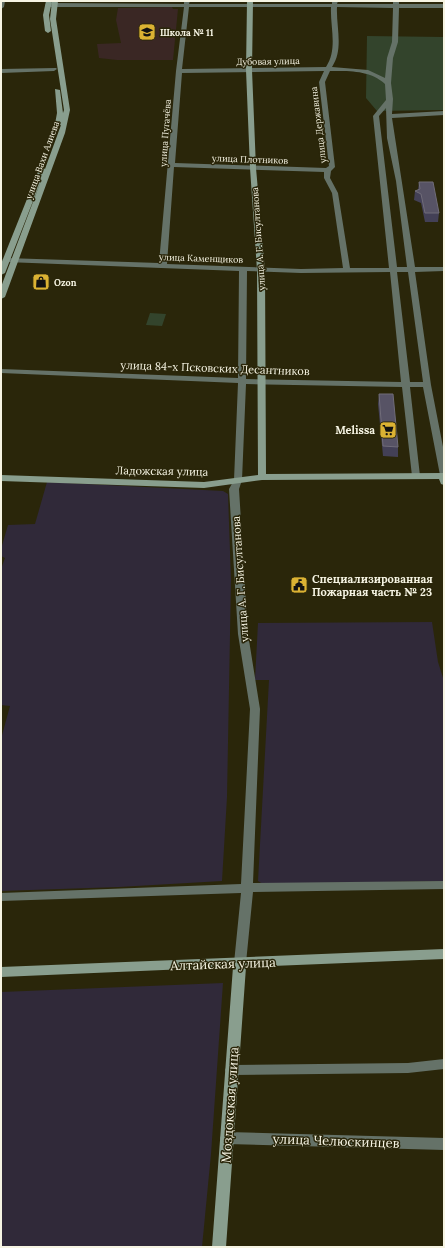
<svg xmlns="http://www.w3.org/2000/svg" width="445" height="1248" font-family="Lora,serif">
<rect width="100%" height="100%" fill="#2a260a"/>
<path fill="#302939" d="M47 482 223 491 228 494 231 580 227 797 222 881 119 887 1 891V739L10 706 1 705V569L5 558 1 556V549L8 525 35 524Z
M432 622 438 662 444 681V881L263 884 258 881 269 680H255L258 623Z
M223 983 211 1154 202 1247H1V992Z"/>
<path fill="#3a2724" d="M172 7 173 9H178L173 60H117L99 58 97 44 121 43 116 20 118 8Z"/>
<path fill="#33442c" d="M367 36 444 37V110L377 111 366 98Z
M150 313 166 314 162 326 146 325Z"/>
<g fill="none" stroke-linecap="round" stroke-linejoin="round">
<path fill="#657268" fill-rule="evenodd" d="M1 1H5L4 7 1 9Z
M184 1H190L189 4H332V1H338L337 4H393V1H399V4H444V8H399L398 42 393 58 391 83 393 99 392 114 444 111V115L392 118 415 267H444V271L415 272 431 385 444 452V478L440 475 423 387H410L420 476 416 479 412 476 402 387 246 384 242 480 239 489 248 634 260 709 253 883 444 881V889L253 892 246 963 244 966 240 968 236 966 234 963 241 893 1 901V893L241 884 250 709 238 634 229 489 234 480 238 383 1 373V369L238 378 239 271 6 262 2 260 6 258 159 263 176 71 184 7H48L45 5 48 3 184 4ZM189 7H331C330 27 338 49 326 67L182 69ZM337 7 393 8 392 42 387 58 385 78 368 70 332 67C344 49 336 27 337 7ZM324 71 319 82 329 166 326 168 175 163 182 73ZM330 71C349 71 370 70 385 84L386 100 373 116 389 268H350L338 193 330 178 331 171 335 167 325 82ZM386 108 387 138 396 181 407 267H397L379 116ZM174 167 324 172V178L332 193 343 268 301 269 167 264ZM247 271 301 273 390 272 401 382 246 379ZM397 272H408L423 382H410Z
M56 68 57 69 54 71 1 73V69Z
M444 1059V1069L408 1073 232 1075 227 1074 225 1070 227 1066 232 1065 408 1063Z
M227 1132 444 1138V1150L227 1144 222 1142 220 1138 222 1134Z"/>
<path fill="#899e8e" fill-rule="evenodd" d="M46 1H52L49 15 51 31 48 33 45 31 43 15Z
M52 1H58L56 19 70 110 65 133 5 297 1 299V287L42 178 5 273 1 275V264L39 169 42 167 45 169 61 125 58 126 55 124 57 113 55 89 60 90 63 113 64 110 50 19Z
M247 1H253L252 70 256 168 265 270 266 474 443 473 444 485 441 484 439 479 262 480 204 488 1 481V475L204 482 258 475 257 270 250 168 246 70Z
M444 949V959L246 967 226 1247H212L233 967 1 977V967Z"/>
</g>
<path fill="#434056" d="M419 182 439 213 438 222H425L421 203 414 200 415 191 418 190Z
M379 394 398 447V457L383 456 378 404Z"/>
<path fill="#575365" stroke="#706c79" d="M419 182H433L439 213H425L421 194 415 191 420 189Z
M379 394H393L398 447 383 446Z"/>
<defs>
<g id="school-square" transform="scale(0.9)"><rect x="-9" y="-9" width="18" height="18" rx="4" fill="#dbb233" stroke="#2a260a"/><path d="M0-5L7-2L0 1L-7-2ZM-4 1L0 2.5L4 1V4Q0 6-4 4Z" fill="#111"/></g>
<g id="shop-square" transform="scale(0.9)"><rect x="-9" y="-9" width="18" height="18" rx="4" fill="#dbb233" stroke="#2a260a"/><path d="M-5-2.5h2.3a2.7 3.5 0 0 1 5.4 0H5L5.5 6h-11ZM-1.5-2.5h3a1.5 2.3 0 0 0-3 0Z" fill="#111"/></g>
<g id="supermarket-square" transform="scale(0.9)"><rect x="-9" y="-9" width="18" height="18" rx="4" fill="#dbb233" stroke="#2a260a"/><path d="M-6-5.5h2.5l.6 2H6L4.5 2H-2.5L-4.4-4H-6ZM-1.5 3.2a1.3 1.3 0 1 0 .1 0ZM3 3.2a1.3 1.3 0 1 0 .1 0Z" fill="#111"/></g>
<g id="civic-square" transform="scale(0.9)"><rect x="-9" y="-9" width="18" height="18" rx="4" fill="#dbb233" stroke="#2a260a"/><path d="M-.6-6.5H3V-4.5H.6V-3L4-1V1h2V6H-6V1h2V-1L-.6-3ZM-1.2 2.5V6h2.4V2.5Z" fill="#111"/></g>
</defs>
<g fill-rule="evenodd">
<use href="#school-square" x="147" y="32"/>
<use href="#shop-square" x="41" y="282"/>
<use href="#supermarket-square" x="388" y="430"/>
<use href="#civic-square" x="299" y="585"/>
</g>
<g text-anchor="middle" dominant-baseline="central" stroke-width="3" stroke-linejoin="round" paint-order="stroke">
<g font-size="9" font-weight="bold" fill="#f6f4e3" stroke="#2a260a" text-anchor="start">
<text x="160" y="32">Школа № 11</text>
<text x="54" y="282">Ozon</text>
</g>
<g font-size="9" fill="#f6f4e3" stroke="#2a260a">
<text transform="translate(268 61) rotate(-1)">Дубовая улица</text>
<text transform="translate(318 125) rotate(-97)">улица Державина</text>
<text transform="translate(165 133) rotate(-86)">улица Пугачёва</text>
<text transform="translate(250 159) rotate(2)">улица Плотников</text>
<text transform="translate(42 160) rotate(-70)">улица Вахи Алиева</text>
<text transform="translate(258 239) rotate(-94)">улица А. Г. Бисултанова</text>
<text transform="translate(201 258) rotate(2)">улица Каменщиков</text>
</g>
<g font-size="11" fill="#f6f4e3" stroke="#2a260a">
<text transform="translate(215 368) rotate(2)">улица 84-х Псковских Десантников</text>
<text transform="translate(162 471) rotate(1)">Ладожская улица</text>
<text transform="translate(240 579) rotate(-94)">улица А. Г. Бисултанова</text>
</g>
<g font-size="11" font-weight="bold" fill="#f6f4e3" stroke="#2a260a" text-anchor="end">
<text x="375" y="430">Melissa</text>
<text x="312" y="579" text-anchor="start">Специализированная<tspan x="312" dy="13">Пожарная часть № 23</tspan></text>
</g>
<g font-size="13" fill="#f6f4e3" stroke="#2a260a">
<text transform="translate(223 964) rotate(-2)">Алтайская улица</text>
<text transform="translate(230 1105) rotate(-86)">Моздокская улица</text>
<text transform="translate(336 1141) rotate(2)">улица Челюскинцев</text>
</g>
</g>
<rect width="445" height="1248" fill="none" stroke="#f6f4e3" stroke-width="4"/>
</svg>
